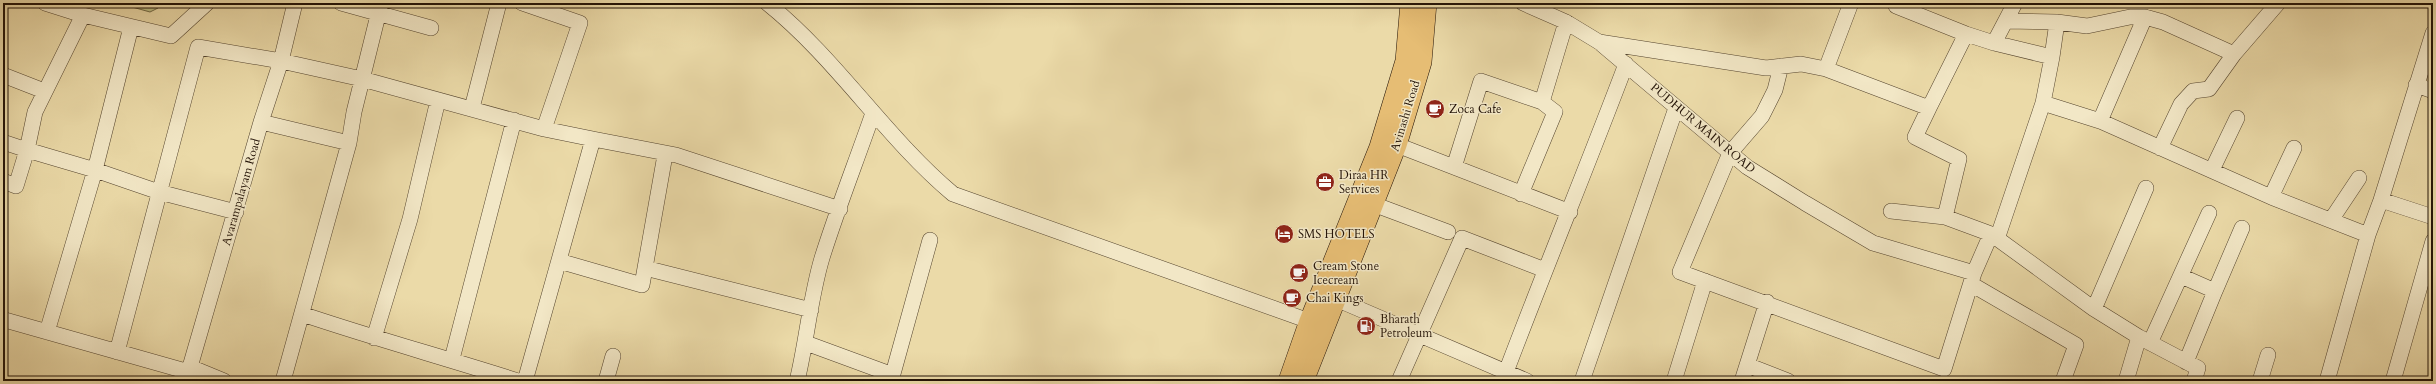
<svg xmlns="http://www.w3.org/2000/svg" width="2436" height="384" font-family="Cardo,serif">
<rect width="100%" height="100%" fill="#ebdaa8"/>
<filter id="stains"><feTurbulence type="fractalNoise" baseFrequency=".005" numOctaves="4"/><feColorMatrix values="0 0 0 0 .2 0 0 0 0 .09 0 0 0 0 .02 0 0 0 .5 -.17"/></filter>
<radialGradient id="worn" r=".72"><stop offset=".6" stop-color="#630" stop-opacity="0"/><stop offset="1" stop-color="#630" stop-opacity=".3"/></radialGradient>
<path fill="#bdbe84" stroke="#706845" d="M118 3H159L158 8 150 12Z"/>
<g fill="none" stroke-linecap="round" stroke-linejoin="round">
<g stroke="#54442e" stroke-width="16">
<path id="minor" d="M45 3 83 15
M207 3 171 36 83 15 35 112 27 150 95 170 159 192 236 212
M341 3 431 28
M522 3 580 23 544 129
M767 3C837 59 885 137 953 194L1309 321
M1523 3 1566 22 1599 42 1747 167 1805 203 1873 243 1974 273 1944 369 1680 272 1730 153 1762 116 1775 90 1781 66
M1896 6 1966 34
M2145 17 2163 22 2234 54
M2006 21 2057 22 2087 26 2130 17H2145L2100 121
M1599 42 1766 68 1801 64 1826 69 1929 108 1966 34 1994 43 2015 3
M1994 43 2052 57 2043 103
M2052 57 2057 22
M1826 69 1851 3
M3 75 44 91
M2416 85 2433 91
M472 108 499 3
M1929 108 1915 137 1959 159 1945 217
M261 122 349 143
M593 139 676 155 840 209
M3 142 27 150 16 186 3 181
M1397 145 1570 212
M2160 148 2181 104 2193 91 2209 89 2234 54 2278 3
M665 155 645 268 811 310
M1454 167 1481 81 1542 102
M2212 170 2237 118
M1521 194 1555 112 1542 102 1566 22
M2271 197 2294 148
M2381 200 2433 33
M1365 201 1448 232
M1891 211 1945 217 1991 234
M2331 220 2359 178
M1997 239 2043 103 2100 121 2271 197 2368 235
M559 261 642 285 645 268
M1974 273 1991 234 2094 309 2139 337 2198 368 2194 381
M2181 276 2215 291 2242 228
M1971 284 2076 345 2063 381
M1336 299 1527 381
M2094 309 2146 188
M302 314C373 338 446 358 518 381
M5 320 189 372
M47 332 95 170 131 27
M374 338 410 219 438 100
M806 343 893 375
M2150 343 2209 213
M117 352 198 47 281 61 362 79 544 129 593 139 525 381
M452 359 514 120
M2186 362 2215 291
M1747 365 1788 381
M190 367 224 381
M1506 372C1545 269 1587 167 1626 64
M188 381 190 367 261 122 281 61 295 3
M283 381 349 143 354 112 381 3
M606 381 613 356
M797 381C807 340 810 298 822 258 837 210 856 162 873 113
M891 381 930 240
M1399 381 1462 238 1545 270
M1582 381 1676 108
M1674 381 1705 281
M1742 381 1767 302
M2126 381 2139 337
M2260 381 2268 355
M2327 381 2368 235 2381 200 2433 217
M2393 381 2433 241"/>
</g>
<g stroke="#221206" stroke-width="20">
<path id="major" d="M1288 381 1309 321 1379 147 1405 61 1410 3
M1304 381 1397 145 1422 62 1427 3"/>
</g>
<use href="#minor" stroke="#f2e7c6" stroke-width="15"/>
<use href="#major" stroke="#e6bd74" stroke-width="19"/>
</g>
<defs>
<g id="cafe-disc" transform="scale(1)"><circle r="9.5" fill="#8f2418" stroke="#f2e7c6"/><path d="M-5.5-4.5H6V0H3Q3 3.5 0 3.5H-2.5Q-5.5 3.5-5.5 0ZM3-3.2v2h1.7v-2ZM-6 4.5H4V6H-6Z" fill="#fff"/></g>
<g id="office-disc" transform="scale(1)"><circle r="9.5" fill="#8f2418" stroke="#f2e7c6"/><path d="M-6-3h4V-5.5h4V-3h4V5H-6ZM-1-4.5V-3h2v-1.5ZM-6 0V1H6V0Z" fill="#fff"/></g>
<g id="hotel-disc" transform="scale(1)"><circle r="9.5" fill="#8f2418" stroke="#f2e7c6"/><path d="M-6-4.5h1.5V1H6V5H4.5V3h-9V5H-6ZM-4 0a1.8 1.8 0 1 1 3.6 0ZM.5 0V-2.5h3Q6-2.5 6 0Z" fill="#fff"/></g>
<g id="fuel-disc" transform="scale(1)"><circle r="9.5" fill="#8f2418" stroke="#f2e7c6"/><path d="M-5.5-6h7V0h2V4h1.3V-2.5L3-4.5l.8-.8L6-3V5H2.5V1h-1V6h-7ZM-4.2-4.7v3.2H.2V-4.7Z" fill="#fff"/></g>
</defs>
<g fill-rule="evenodd">
<use href="#cafe-disc" x="1435" y="109"/>
<use href="#office-disc" x="1325" y="182"/>
<use href="#hotel-disc" x="1284" y="234"/>
<use href="#cafe-disc" x="1299" y="273"/>
<use href="#cafe-disc" x="1292" y="298"/>
<use href="#fuel-disc" x="1366" y="326"/>
</g>
<g text-anchor="middle" dominant-baseline="central" stroke-width="3" stroke-linejoin="round" paint-order="stroke">
<g font-size="12" fill="#221206" stroke="#f2e7c6" text-anchor="start">
<text x="1449" y="109">Zoca Cafe</text>
<text x="1339" y="175">Diraa HR<tspan x="1339" dy="14">Services</tspan></text>
<text x="1298" y="234">SMS HOTELS</text>
<text x="1313" y="266">Cream Stone<tspan x="1313" dy="14">Icecream</tspan></text>
<text x="1306" y="298">Chai Kings</text>
<text x="1380" y="319">Bharath<tspan x="1380" dy="14">Petroleum</tspan></text>
</g>
<g font-size="12" fill="#221206" stroke="#f2e7c6">
<text transform="translate(1405 116) rotate(-73)">Avinashi Road</text>
<text transform="translate(1703 128) rotate(40)">PUDHUR MAIN ROAD</text>
<text transform="translate(241 192) rotate(-74)">Avarampalayam Road</text>
</g>
</g>
<rect width="2436" height="384" fill="none" stroke="#ebdaa8" stroke-width="16"/>
<rect x="4" y="4" width="2428" height="376" fill="none" stroke="#221206" stroke-width="2"/>
<rect x="8" y="8" width="2420" height="368" fill="none" stroke="#221206"/>
<rect width="100%" height="100%" filter="url(#stains)"/>
<rect width="100%" height="100%" fill="url(#worn)"/>
</svg>
